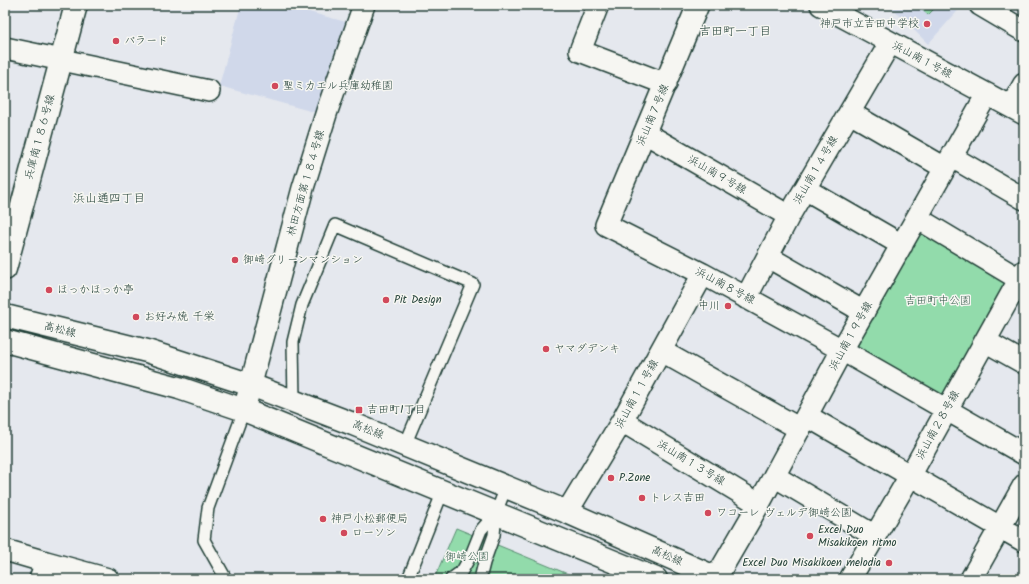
<svg xmlns="http://www.w3.org/2000/svg" width="1029" height="584" font-family="Kalam,'Klee One',sans-serif">
<rect width="100%" height="100%" fill="#e5e8ee"/>
<filter id="ink" filterUnits="userSpaceOnUse"><feTurbulence type="fractalNoise" baseFrequency=".025" numOctaves="2"/><feDisplacementMap in="SourceGraphic" scale="8" xChannelSelector="R" yChannelSelector="G"/><feConvolveMatrix kernelMatrix="1 2 1 2 8 2 1 2 1" color-interpolation-filters="sRGB"/></filter>
<g filter="url(#ink)">
<path fill="#d0d8ea" d="M241 5H283L346 22 321 114 219 86Z
M889 5H963L928 44Z"/>
<path fill="#92dbab" stroke="#588c70" d="M917 5H938L928 15Z
M921 221 1010 279 944 400 852 350Z
M456 528 580 579H434Z"/>
<g fill="none" stroke-linecap="round" stroke-linejoin="round">
<g stroke="#1f3d34" stroke-width="14">
<path id="service" d="M294 402 293 342 302 305 335 225 473 284 405 445
M226 579 204 540 208 508 244 410
M408 579 443 491
M451 579 462 571 471 555 481 530 496 513
M480 579 484 563 494 535 496 513 506 487"/>
</g>
<g stroke="#1f3d34" stroke-width="24">
<path id="minor" d="M598 5 580 51 666 84
M698 5 606 225 703 274 842 350 1024 454
M821 5 1024 114
M980 5 1024 31
M5 48 209 91
M1011 107 1024 84
M850 113 945 168
M645 133 789 216
M952 157 1024 199
M805 189 902 245
M917 218 1024 282
M768 257 864 312
M746 298 789 216 890 43
M985 341 1024 363
M661 351 800 429
M244 410 303 188 327 111 364 5
M807 416 1024 541
M622 421 759 504
M774 476 875 536
M567 512 622 421 703 274
M5 550 46 562 40 579
M46 562 108 579
M716 578 759 504 842 350 987 94
M850 579 910 476 1024 271
M971 579 1024 485"/>
</g>
<g stroke="#1f3d34" stroke-width="25">
<path id="tertiary" d="M5 269 76 5"/>
</g>
<g stroke="#1f3d34" stroke-width="25">
<path id="primary" d="M5 316 147 351 251 385 353 424 567 512 719 579
M5 341 179 388 244 410 656 579"/>
</g>
<use href="#service" stroke="#f6f6f2" stroke-width="11"/>
<use href="#minor" stroke="#f6f6f2" stroke-width="21"/>
<use href="#tertiary" stroke="#f6f6f2" stroke-width="22"/>
<use href="#primary" stroke="#f6f6f2" stroke-width="22"/>
</g>
</g>
<g fill="#d1495b" stroke="#f6f6f2" stroke-width="1.5">
<circle cx="927" cy="24" r="4"/>
<circle cx="116" cy="41" r="4"/>
<circle cx="275" cy="86" r="4"/>
<circle cx="235" cy="260" r="4"/>
<circle cx="49" cy="290" r="4"/>
<circle cx="386" cy="300" r="4"/>
<circle cx="728" cy="306" r="4"/>
<circle cx="136" cy="317" r="4"/>
<circle cx="546" cy="349" r="4"/>
<rect x="355" y="406" width="8" height="8" rx="2"/>
<circle cx="611" cy="478" r="4"/>
<circle cx="642" cy="498" r="4"/>
<circle cx="708" cy="513" r="4"/>
<circle cx="323" cy="519" r="4"/>
<circle cx="344" cy="533" r="4"/>
<circle cx="810" cy="536" r="4"/>
<circle cx="889" cy="563" r="4"/>
</g>
<g text-anchor="middle" dominant-baseline="central" stroke-width="3" stroke-linejoin="round" paint-order="stroke">
<g font-size="11" fill="#1f3d34" stroke="#f6f6f2" text-anchor="start">
<text x="919" y="24" text-anchor="end">神戸市立吉田中学校</text>
<text x="124" y="41">バラード</text>
<text x="283" y="86">聖ミカエル兵庫幼稚園</text>
<text x="243" y="260">御崎グリーンマンション</text>
<text x="57" y="290">ほっかほっか亭</text>
<text x="394" y="300">Pit Design</text>
<text x="720" y="306" text-anchor="end">中川</text>
<text x="144" y="317">お好み焼 千栄</text>
<text x="554" y="349">ヤマダデンキ</text>
<text x="367" y="410">吉田町1丁目</text>
<text x="619" y="478">P.Zone</text>
<text x="650" y="498">トレス吉田</text>
<text x="716" y="513">ワコーレ ヴェルデ御崎公園</text>
<text x="331" y="519">神戸小松郵便局</text>
<text x="818" y="530">Excel Duo<tspan x="818" dy="13">Misakikoen ritmo</tspan></text>
<text x="352" y="533">ローソン</text>
<text x="881" y="563" text-anchor="end">Excel Duo Misakikoen melodia</text>
</g>
<g font-size="11" fill="#1f3d34" stroke="#f6f6f2">
<text transform="translate(922 60) rotate(28)">浜山南１号線</text>
<text transform="translate(653 115) rotate(-67)">浜山南７号線</text>
<text transform="translate(40 137) rotate(-75)">兵庫南１８６号線</text>
<text transform="translate(816 170) rotate(-60)">浜山南１４号線</text>
<text transform="translate(717 175) rotate(30)">浜山南９号線</text>
<text transform="translate(306 183) rotate(-74)">林田方面第１８４号線</text>
<text transform="translate(725 286) rotate(28)">浜山南８号線</text>
<text transform="translate(60 330) rotate(14)">高松線</text>
<text transform="translate(851 336) rotate(-61)">浜山南１９号線</text>
<text transform="translate(637 394) rotate(-61)">浜山南１１号線</text>
<text transform="translate(938 425) rotate(-61)">浜山南２８号線</text>
<text transform="translate(368 430) rotate(22)">高松線</text>
<text transform="translate(691 463) rotate(31)">浜山南１３号線</text>
<text transform="translate(667 556) rotate(24)">高松線</text>
</g>
<g font-size="11" fill="#365d4c" stroke="#f6f6f2">
<text x="938" y="301">吉田町中公園</text>
<text x="467" y="557">御崎公園</text>
</g>
<g font-size="12" fill="#1f3d34" stroke="#f6f6f2">
<text x="735" y="31">吉田町一丁目</text>
<text x="109" y="198">浜山通四丁目</text>
</g>
</g>
<rect width="1029" height="584" fill="none" stroke="#f6f6f2" stroke-width="20"/>
<rect x="10" y="10" width="1009" height="564" fill="none" stroke="#1f3d34" stroke-width="1.5" filter="url(#ink)"/>
</svg>
